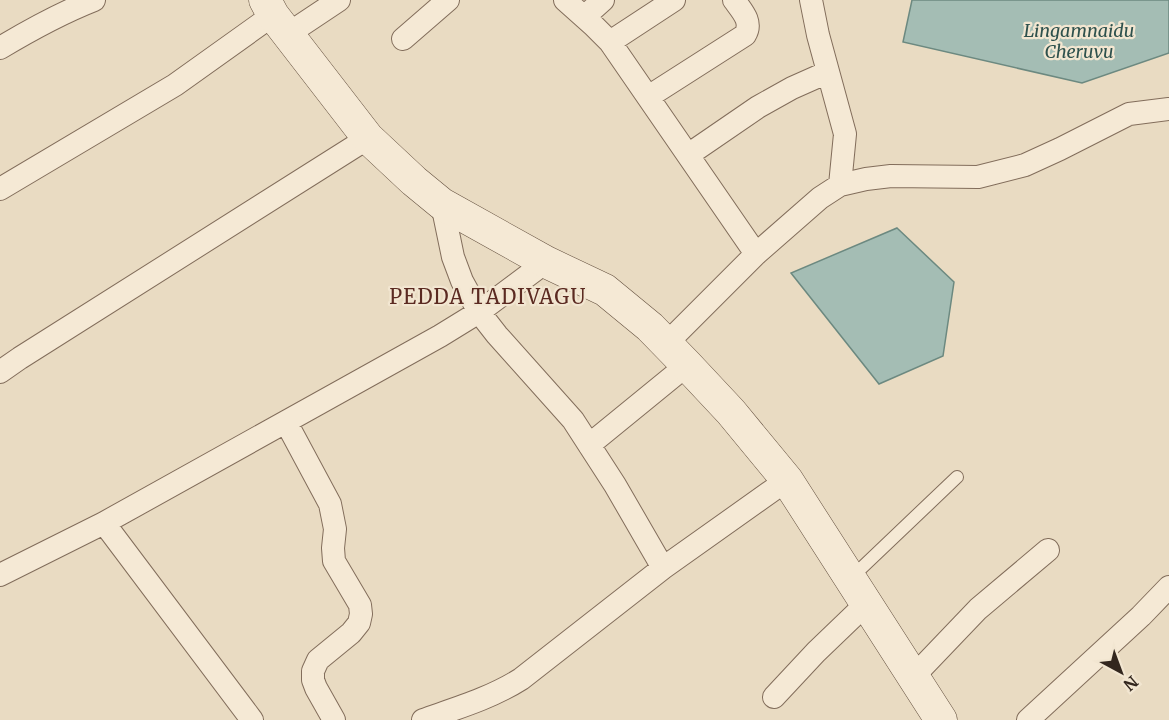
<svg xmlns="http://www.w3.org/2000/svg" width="1169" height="720" font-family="Merriweather,serif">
<rect width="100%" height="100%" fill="#e9dbc2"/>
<path fill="#a4bdb4" stroke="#6c8980" stroke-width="1.5" d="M912 0H1169V53L1082 83 903 42Z
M897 228 954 282 943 356 879 384 791 273Z"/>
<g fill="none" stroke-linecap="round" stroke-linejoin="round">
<g stroke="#826d5b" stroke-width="14">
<path id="lane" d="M851 578 957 477"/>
</g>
<g stroke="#826d5b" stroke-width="24">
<path id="street" d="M565 0 593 25 610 42 756 254
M811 0 818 35 845 134 840 185
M584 17 603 0
M288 34 339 0
M403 39 448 0
M610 42 674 0
M0 48C30 30 61 13 94 0
M648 97 745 35C753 22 742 11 734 0
M688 155 758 107 792 88 828 72
M0 189 175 85 273 15
M442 204 453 257 462 281 479 312 497 335 573 420 615 485 663 568
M666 344 756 254 820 198 840 185 866 179 891 176 978 177 1025 165 1060 149 1129 114 1169 109
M0 372 20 358 368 138
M286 422 330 504 335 529 333 548 334 561 360 605 361 614 359 623 351 633 318 660 313 671V680L316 688 334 720
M589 445 687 365
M104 523 252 720
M0 575 104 523 440 336 479 312 546 262
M913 677 978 609 1048 550
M774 697 816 652 866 604
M423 720C457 708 491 698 521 679L663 568 787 480
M1028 720 1141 616 1169 587"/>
</g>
<g stroke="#634f3e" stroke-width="33">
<path id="secondary" d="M265 0 273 15 368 138 414 181 442 204 546 262 605 290 650 327 687 365 731 412 787 480 941 720"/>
</g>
<use href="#lane" stroke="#f5e9d5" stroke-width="12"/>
<use href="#street" stroke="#f5e9d5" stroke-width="22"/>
<use href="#secondary" stroke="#f5e9d5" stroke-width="32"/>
</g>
<g text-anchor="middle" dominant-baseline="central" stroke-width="4.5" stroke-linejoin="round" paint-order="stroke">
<g font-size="18" font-style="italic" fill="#2e514d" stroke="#f2e6d1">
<text x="1079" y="30">Lingamnaidu<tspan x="1079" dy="21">Cheruvu</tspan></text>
</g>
<g font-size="20" letter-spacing="1.5" fill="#5b2a21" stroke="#f2e6d1">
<text x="488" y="296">PEDDA TADIVAGU</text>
</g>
</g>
<g transform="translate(1121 672) rotate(139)" stroke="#f2e6d1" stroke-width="4.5" paint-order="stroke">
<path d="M0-4.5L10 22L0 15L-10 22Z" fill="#33271e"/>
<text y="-9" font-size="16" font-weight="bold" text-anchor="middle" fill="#33271e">N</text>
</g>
</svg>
